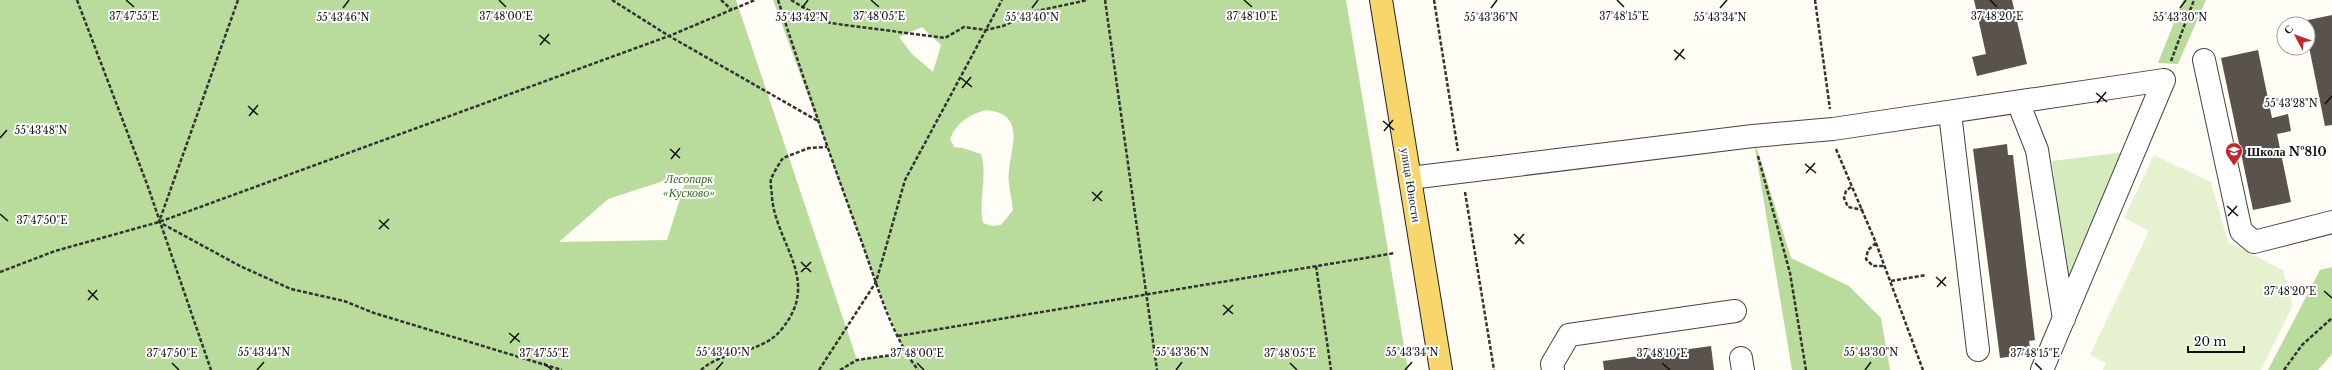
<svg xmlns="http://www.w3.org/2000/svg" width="2332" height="370" font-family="'Libre Baskerville',serif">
<rect width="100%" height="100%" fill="#fffdf5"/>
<path fill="#d5ebbd" d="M2125 152 2067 291 2052 161Z"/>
<path fill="#b9dc9c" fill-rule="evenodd" d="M0 0H736L857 360 905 353 876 282 773 0H1346L1408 370H0ZM922 27 941 45 933 72 912 54 899 37ZM986 110C1025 114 1012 143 1009 170 1007 182 1012 198 1013 210L1001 225 992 226 983 223C978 200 988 176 981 154L963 148 954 147 950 139C956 123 970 114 986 110ZM688 173 667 240 559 242 608 199Z
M2183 0H2206L2178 64 2158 63Z
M1753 136 1791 258 1849 286 1881 318 1890 370H1792Z
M2332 267V354L2318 370H2268L2320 270Z"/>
<path fill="#e6f2cf" d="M2154 155 2211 182 2228 242 2283 270 2293 305 2261 370H2103L2106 363 2090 355 2149 231 2124 218Z"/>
<path fill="#5a524d" d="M1974 0H2012L2027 64 1977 76 1972 57 1986 54Z
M2332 15V125L2325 126 2308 42V20Z
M2258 50 2272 118 2288 114 2291 131 2277 134 2291 202 2253 210 2221 58Z
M2007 144 2008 155H2013L2035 340 2029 341 2031 354 2000 358 1973 149Z
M1711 346 1714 370H1604L1603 361Z"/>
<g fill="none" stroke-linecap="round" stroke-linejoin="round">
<g stroke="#444" stroke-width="24">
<path id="minor" d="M2204 60 2241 231 2254 242 2332 222
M2018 102 2037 150 2064 319
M1950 113 1978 350
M1410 178 1753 136 1833 129 2164 80
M1741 358 1743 370
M1553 370 1552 364 1569 335 1735 311
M2042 370 2164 80"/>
</g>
<g stroke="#222" stroke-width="24">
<path id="major" d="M1381 0 1441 370"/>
</g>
<path stroke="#333" stroke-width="2.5" stroke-dasharray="4 2" stroke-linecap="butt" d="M77 0 147 184 211 370
M238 0 159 222 240 266 291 289 344 301 374 313 562 370
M612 0 669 36 818 121
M721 0 732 10
M778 0C804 81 832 161 861 240 877 284 890 333 918 370
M791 0 830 23 945 38 964 27 986 30 1003 26 1032 12 1088 0
M1105 0 1157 370
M1434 0 1458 151
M1815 0 1830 109
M2171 61 2194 0
M1836 149 1876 243 1923 370
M1758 156 1790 273 1806 370
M1851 187 1846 191 1844 198 1848 207 1863 210
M1465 192 1494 370
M1876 243 1868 250 1866 259 1873 266H1885
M1316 266 1331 370
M0 272 55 251 159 222 669 36 755 0
M1891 281 1926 275
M898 336 1395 253
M701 370C724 349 760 355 781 330 822 281 777 246 772 198 772 192 770 184 771 179 774 172 779 164 783 158L809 148 827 147
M819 370 876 282 905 180 1002 0
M840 370 857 360 906 353
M2284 370 2302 345 2332 318"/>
<use href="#minor" stroke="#fff" stroke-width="22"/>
<use href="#major" stroke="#f9d66b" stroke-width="22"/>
</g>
<path fill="none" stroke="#111" stroke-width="1.5" d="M126 0 134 7M499 0 506 7M871 0 879 7M1244 0 1252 7M1617 0 1624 7M1990 0 1997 7M343 8 349 0M802 8 808 0M1032 8 1038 0M1491 8 1497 0M1720 8 1727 0M2180 8 2186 0M539 35 550 44M540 45 549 34M1674 50 1685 59M1675 60 1684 49M961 78 972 87M962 88 971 77M2096 93 2107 102M2097 103 2106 92M2325 104 2332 96M248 106 258 115M249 116 258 105M1383 121 1394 130M1384 131 1393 120M0 138 7 130M670 149 680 158M671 159 680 148M1805 164 1816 173M1806 173 1815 163M1092 192 1102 201M1093 201 1102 191M2227 206 2238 216M0 214 8 221M2228 216 2237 206M379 220 389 229M379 229 389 219M1514 234 1524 244M1515 244 1524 234M801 262 811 272M801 272 811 262M1936 277 1946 286M1937 287 1946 277M88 290 98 300M2324 291 2332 298M88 300 97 290M1223 305 1233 314M1223 315 1233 305M509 333 520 342M510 343 519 333M172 363 179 370M544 363 552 370M917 363 924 370M1290 363 1297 370M1662 363 1670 370M2035 363 2042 370M257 370 264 362M716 370 723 362M1176 370 1182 362M1405 370 1412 362M1865 370 1871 362"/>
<defs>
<g id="school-pin" transform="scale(0.9)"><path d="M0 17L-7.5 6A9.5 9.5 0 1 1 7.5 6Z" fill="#c4262e" stroke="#fff"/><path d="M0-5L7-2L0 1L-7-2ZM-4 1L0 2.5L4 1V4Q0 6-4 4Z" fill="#fff"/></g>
</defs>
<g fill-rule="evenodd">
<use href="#school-pin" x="2234" y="151"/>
</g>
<g text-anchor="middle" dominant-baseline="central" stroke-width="4" stroke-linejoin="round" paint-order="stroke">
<g font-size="12" font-weight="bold" fill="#111" stroke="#fff" text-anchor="start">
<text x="2247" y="151">Школа №810</text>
</g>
<g font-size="12" font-style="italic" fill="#2f6b1f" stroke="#fff">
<text x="689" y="178">Лесопарк<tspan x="689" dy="14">«Кусково»</tspan></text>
</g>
<g font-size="12" fill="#111" stroke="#fff">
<text transform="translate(1411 185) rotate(81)">улица Юности</text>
</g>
</g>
<g font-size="10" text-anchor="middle" fill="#111" stroke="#fff" stroke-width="4" stroke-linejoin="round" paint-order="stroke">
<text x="134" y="20">37°47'55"E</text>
<text x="506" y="20">37°48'00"E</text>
<text x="879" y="20">37°48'05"E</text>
<text x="1252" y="20">37°48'10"E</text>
<text x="1624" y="20">37°48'15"E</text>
<text x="1997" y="20">37°48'20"E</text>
<text x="343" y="21">55°43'46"N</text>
<text x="802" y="21">55°43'42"N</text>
<text x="1032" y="21">55°43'40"N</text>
<text x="1491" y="21">55°43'36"N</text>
<text x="1720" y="21">55°43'34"N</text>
<text x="2180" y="21">55°43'30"N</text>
<text x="2291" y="107">55°43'28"N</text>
<text x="41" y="134">55°43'48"N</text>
<text x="42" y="224">37°47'50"E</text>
<text x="2290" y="295">37°48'20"E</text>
<text x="264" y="356">55°43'44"N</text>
<text x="723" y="356">55°43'40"N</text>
<text x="1182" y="356">55°43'36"N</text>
<text x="1412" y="356">55°43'34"N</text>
<text x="1871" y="356">55°43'30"N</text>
<text x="172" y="357">37°47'50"E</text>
<text x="544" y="357">37°47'55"E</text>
<text x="917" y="357">37°48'00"E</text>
<text x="1290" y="357">37°48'05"E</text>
<text x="1662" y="357">37°48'10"E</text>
<text x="2035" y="357">37°48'15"E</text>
</g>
<g transform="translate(2296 36) rotate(311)"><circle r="19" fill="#ffffff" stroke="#a0a0a0"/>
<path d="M0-3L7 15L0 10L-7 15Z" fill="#c4262e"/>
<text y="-6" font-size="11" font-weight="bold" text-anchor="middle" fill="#111111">С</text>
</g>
<path d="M2188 346v6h56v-6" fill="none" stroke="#111111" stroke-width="2"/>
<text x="2194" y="346" font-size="12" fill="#111111" stroke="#ffffff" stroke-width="3" paint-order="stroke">20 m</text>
</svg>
